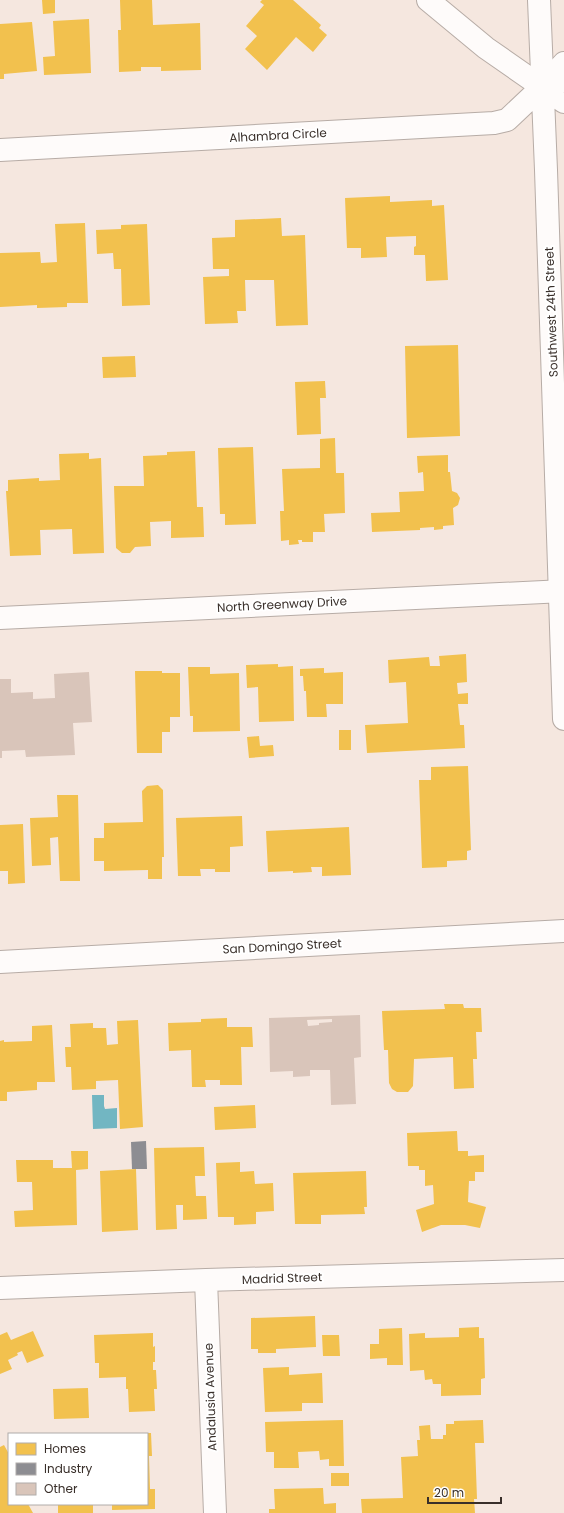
<svg xmlns="http://www.w3.org/2000/svg" width="564" height="1513" font-family="Poppins,sans-serif">
<rect width="100%" height="100%" fill="#f5e7df"/>
<path fill="#72b6c2" d="M92 1095H104V1106L105 1109 117 1108V1128L93 1129Z"/>
<path fill="#f2c14e" d="M42 0H55V13L43 14Z
M120 0H152L153 25 200 23 201 70 161 71V67H141V71L119 72 118 30H121Z
M262 0H293L321 25 319 28 327 35 313 52 296 37 267 70 245 49 257 36 246 26 264 5 260 2Z
M89 19 91 73 44 75 43 57 55 56 53 21Z
M32 22 37 71 4 74V79H0V24Z
M390 196V202L432 200V206L444 205 448 280 426 281 425 255H414V247L416 246V236L386 237 387 257 361 258V248H347L345 198Z
M281 218 282 236 305 235 308 325 276 326 274 280H245L246 311H237L238 323 205 324 203 277 229 276V269H213L212 238 235 237V220Z
M85 223 88 303H67V307L37 308V305L0 307V253L40 252 41 263 57 262 55 224Z
M147 224 150 305 122 306 121 269H114L113 253 97 254 96 230 121 229V225Z
M458 345 460 436 407 438 405 346Z
M135 356 136 377 103 378 102 357Z
M325 381 326 398H320L321 434 297 435 295 382Z
M335 438 336 473H344L345 513 324 514 325 532H313V542H302V540H298L299 544 289 545V540L281 541 280 511H284L282 469 320 468V439Z
M253 447 256 524 225 525V514H220L218 448Z
M195 451 197 507H203L204 537 171 538V521L150 522 151 546 135 547 130 553H122L116 548 114 486H144L143 456 167 455V452Z
M89 453V459L101 458 104 553 73 554 72 529 40 530 41 555 10 556 6 491H8V480L39 478V481L60 480 59 454Z
M448 455V472H450L452 491 457 493 460 498 458 505 453 508 454 525 443 526V529L434 530V527L420 528V530L372 532 371 513 400 512 399 492 424 491 423 472 418 473 417 456Z
M466 654 467 682 457 683 458 694 468 693V704H458L460 725H464L465 748 367 753 365 725 408 723 406 682 389 683 388 660 429 657 430 666H440L439 656Z
M278 664V667L293 666 294 721 259 722 258 687 247 688 246 665Z
M188 667H210V674L239 673 240 731 193 732V716H190Z
M324 668V673L343 672V704H326L327 717H307L306 691H304L303 676H300V669Z
M135 671H162V673H180V717H170V732H162V753H137Z
M339 730H351V750H339Z
M259 736 260 746 273 745 274 756 249 758 247 737Z
M468 766 471 850 467 851V860L447 861V867L422 868 419 780H431V767Z
M158 785 163 790 164 857H162V879H148V870L104 871V861H94V838H104V823L143 822 142 791 147 786Z
M57 795H78L80 881H60L58 837 50 838 51 865 32 866 30 818 58 817Z
M242 816 243 846 230 847V872H215V869H200L201 876H178L176 818Z
M23 824 25 883 8 884V871H0V825Z
M349 827 351 875 322 876V867H311L312 872 293 873V871L268 872 266 831Z
M444 1004H463L464 1008H481L482 1032H476L477 1059H473L474 1088 454 1089 453 1057 414 1059 413 1086 408 1092H397L392 1089 389 1083 388 1050H384L382 1011 445 1009Z
M227 1018V1027H252L253 1047H241L242 1085H220V1080H205L206 1087H192L191 1050 169 1051 168 1023 201 1022V1019Z
M138 1020 143 1127 120 1129 118 1080 96 1081V1089L72 1090 71 1067H66L65 1047H71L70 1024 93 1023V1028H106L107 1045 118 1044 117 1021Z
M52 1025 55 1082H37V1090L7 1092V1101H0V1041L4 1040V1042L32 1041V1026Z
M255 1105 256 1128 215 1130 214 1107Z
M457 1131 458 1151H468V1156L484 1155V1172H475V1181H469L468 1202 486 1207 480 1228 465 1225H441L422 1232 416 1210 434 1204 433 1185 425 1186V1170H419V1166H408L407 1133Z
M204 1147 205 1176H195L196 1196H206L207 1219 183 1220V1205H176L177 1229 156 1230 154 1148Z
M71 1151H88V1169L76 1170 77 1225 15 1227 14 1211 33 1210 32 1182H17L16 1160H53V1168H72Z
M240 1162V1172L254 1171 255 1184 273 1183 274 1211 256 1212V1224L234 1225V1217H218L216 1163Z
M136 1169 138 1230 102 1232 100 1171Z
M366 1171 367 1207H364L365 1214 321 1215V1224H295L293 1173Z
M315 1316 316 1347 276 1349V1353H258V1349H251V1318Z
M479 1327V1338H484L485 1378 481 1379V1395L441 1396V1384H433L432 1379 425 1380 424 1370 410 1371 409 1334 425 1333V1338L459 1337V1328Z
M402 1328 403 1365H387V1358L370 1359V1344H379V1329Z
M33 1331 44 1356 27 1363 22 1351 17 1353 18 1355 8 1360 12 1369 0 1374V1335L7 1332 11 1340Z
M153 1333V1347L155 1346V1362H153V1370H156L157 1389H154L155 1411 129 1412 128 1389H126V1377L99 1378V1363H95L94 1335Z
M322 1335H339L340 1356H323Z
M289 1367V1375L322 1373 323 1403H302V1411L265 1412 263 1368Z
M88 1388 89 1418 54 1419 53 1389Z
M343 1420 344 1466H329V1459L320 1460 319 1451 298 1452 299 1468H274V1452H266L265 1422Z
M483 1420 484 1443H475L477 1499H474L475 1513H362L361 1499 403 1498 401 1457 418 1456 417 1440H420L419 1426 430 1425 431 1439H443V1435H446V1424H454V1421Z
M147 1433H151L152 1456H149L150 1489H155V1509L112 1510V1504H147Z
M4 1445 9 1454V1504H28L33 1513H0V1447Z
M331 1473H349V1486H331Z
M323 1488 324 1504 336 1503V1513H269V1509H275L274 1489Z
M58 1504H93V1513H58Z"/>
<path fill="#8d8d92" d="M146 1141 147 1169H132L131 1142Z"/>
<path fill="#d9c5ba" fill-rule="evenodd" d="M89 672 92 722 73 723 75 755 26 757 25 750 2 751V758H0V679H11V693L33 692V699L55 698 54 674Z
M360 1015 361 1057 354 1058 356 1104 331 1105 330 1070H310V1076L293 1077V1071L270 1072 269 1018ZM332 1019V1022L319 1023V1025L308 1026 307 1020Z"/>
<g fill="none" stroke-linecap="round" stroke-linejoin="round">
<g stroke="#b7aca6" stroke-width="24">
<path id="minor" d="M428 0 486 48 542 87 564 63
M0 618 564 591
M0 962 564 931
M206 1280 215 1513
M0 1288 206 1280 564 1270"/>
</g>
<g stroke="#b7aca6" stroke-width="24">
<path id="tertiary" d="M539 0 546 170 564 719
M542 87 564 102
M0 150 494 123 507 120 542 87 564 81"/>
</g>
<use href="#minor" stroke="#fefbfa" stroke-width="22"/>
<use href="#tertiary" stroke="#fefbfa" stroke-width="22"/>
</g>
<g text-anchor="middle" dominant-baseline="central" stroke-width="4" stroke-linejoin="round" paint-order="stroke">
<g font-size="12" fill="#392f2a" stroke="#fff">
<text transform="translate(278 135) rotate(-3)">Alhambra Circle</text>
<text transform="translate(551 312) rotate(-92)">Southwest 24th Street</text>
<text transform="translate(282 604) rotate(-3)">North Greenway Drive</text>
<text transform="translate(282 946) rotate(-3)">San Domingo Street</text>
<text transform="translate(282 1278) rotate(-2)">Madrid Street</text>
<text transform="translate(210 1397) rotate(-92)">Andalusia Avenue</text>
</g>
</g>
<rect x="8" y="1433" width="140" height="72" fill="#ffffff" stroke="#b0acaa"/>
<rect x="16" y="1443" width="20" height="12" fill="#f2c14e" stroke="#b0acaa"/>
<text x="44" y="1453" font-size="12" fill="#392f2a">Homes</text>
<rect x="16" y="1463" width="20" height="12" fill="#8d8d92" stroke="#b0acaa"/>
<text x="44" y="1473" font-size="12" fill="#392f2a">Industry</text>
<rect x="16" y="1483" width="20" height="12" fill="#d9c5ba" stroke="#b0acaa"/>
<text x="44" y="1493" font-size="12" fill="#392f2a">Other</text>
<path d="M428 1497v6h73v-6" fill="none" stroke="#392f2a" stroke-width="2"/>
<text x="434" y="1497" font-size="12" fill="#392f2a" stroke="#ffffff" stroke-width="3" paint-order="stroke">20 m</text>
</svg>
